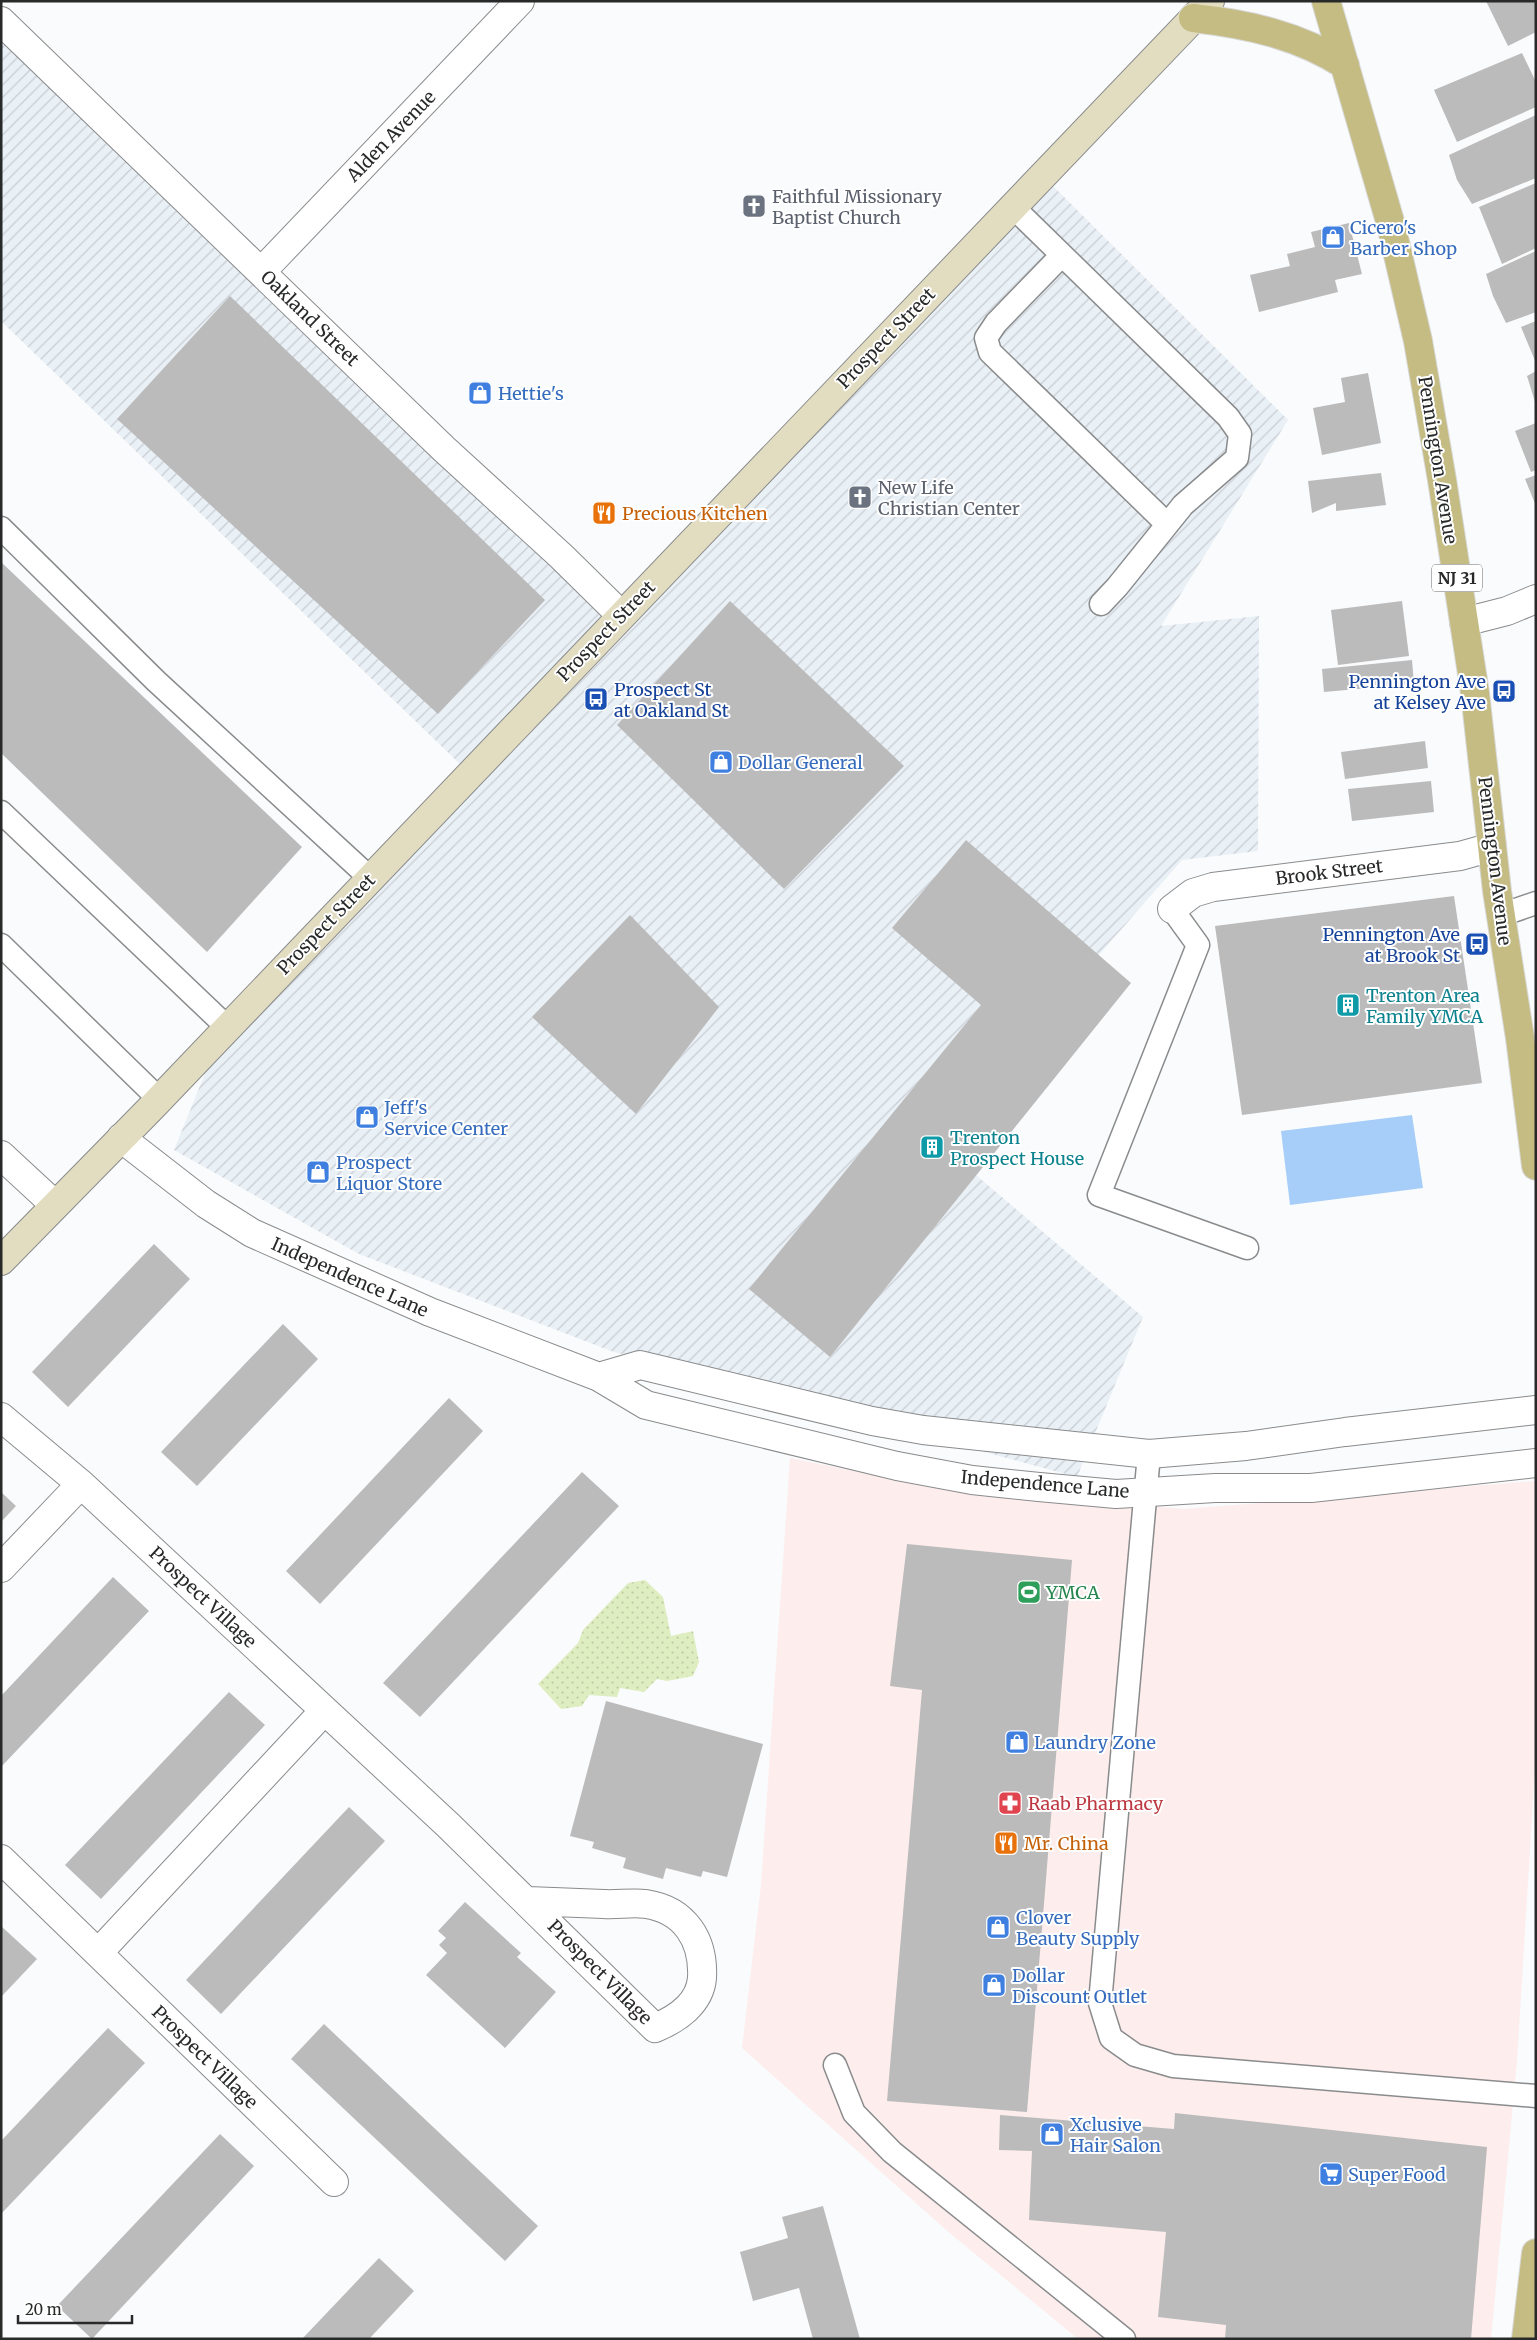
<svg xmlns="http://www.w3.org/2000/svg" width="1537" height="2340" font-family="Merriweather,serif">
<defs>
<pattern id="industrial-furrows" width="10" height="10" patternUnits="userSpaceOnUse" patternTransform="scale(1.25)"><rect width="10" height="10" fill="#e9f0f6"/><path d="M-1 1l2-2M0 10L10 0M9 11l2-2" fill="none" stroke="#c8ced3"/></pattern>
<pattern id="green-dots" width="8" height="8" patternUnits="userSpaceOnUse" patternTransform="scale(1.25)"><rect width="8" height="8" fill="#dfeec0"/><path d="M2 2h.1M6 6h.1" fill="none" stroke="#bfcca5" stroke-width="1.8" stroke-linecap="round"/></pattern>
</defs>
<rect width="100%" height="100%" fill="#fafbfc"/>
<path fill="#fdeded" d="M790 1458 933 1487 1184 1509 1536 1481V1750L1517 2061 1491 2339H1078L945 2229 742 2048 761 1885Z"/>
<path fill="url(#industrial-furrows)" d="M1 31 624 619 1043 176 1288 420 1161 626 1259 616 1258 851 1182 860 936 1141 1143 1317 1077 1477 611 1351 359 1254 174 1150 225 1024 464 768 1 321Z"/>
<path fill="url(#green-dots)" d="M645 1580 663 1597 671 1636 693 1631 699 1662 693 1676 667 1681 657 1679 644 1692 620 1688 617 1697 589 1695 582 1706 561 1709 538 1684 578 1643 583 1630 628 1583Z"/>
<path fill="#a6cef9" d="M1412 1115 1423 1188 1290 1205 1281 1131Z"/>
<path fill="#bcbbbb" d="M1486 1H1536V32L1508 46Z
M1522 53 1536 82V107L1457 142 1434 90Z
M1536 115V178L1472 204 1457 180 1449 155Z
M1536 183V248L1502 264 1479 207Z
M1349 223 1362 274 1335 280 1338 292 1259 312 1250 275 1290 266 1287 254 1315 247 1311 232Z
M1536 251V312L1506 323 1493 296 1486 274Z
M230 296 545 600 438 714 117 419Z
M1536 321V363L1521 327Z
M1536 371V402H1535L1527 376Z
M1368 373 1381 443 1322 455 1313 408 1345 402 1341 378Z
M1536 423V470L1531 472 1515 431Z
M1381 473 1386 505 1336 511V503L1312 513 1308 481Z
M1536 475V506L1525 479Z
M1 562 302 847 207 952 1 753Z
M730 601 904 766 784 889 617 725Z
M1402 601 1409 656 1338 665 1331 610Z
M1412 660 1414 684 1324 692 1322 669Z
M1425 741 1428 768 1345 779 1341 752Z
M1431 781 1434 812 1352 821 1348 789Z
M966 840 1131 983 830 1357 749 1289 981 1005 892 928Z
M1454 896 1482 1083 1242 1115 1215 926Z
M630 915 719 1007 636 1114 532 1017Z
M154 1244 190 1279 68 1407 32 1372Z
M283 1324 318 1359 197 1486 161 1452Z
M449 1398 483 1431 320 1604 286 1571Z
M582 1472 619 1506 420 1717 383 1683Z
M1 1492 16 1506 1 1522Z
M907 1544 1072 1560 1027 2112 887 2101 922 1690 890 1686Z
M113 1577 149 1611 1 1767V1696Z
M229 1692 265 1725 101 1899 65 1865Z
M606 1701 763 1744 727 1877 703 1871 701 1877 666 1868 663 1879 623 1868 626 1858 592 1848 594 1842 570 1836Z
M349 1807 385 1841 221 2014 186 1980Z
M465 1902 521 1953 517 1957 556 1992 505 2048 426 1975 447 1953 439 1945 446 1938 438 1931Z
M1 1926 37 1959 1 1997Z
M324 2024 538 2226 505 2261 291 2059Z
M108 2028 145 2063 1 2214V2141Z
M1175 2113 1487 2147 1471 2339H1225L1226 2325 1158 2317 1166 2232 1029 2220 1032 2151 999 2150 1000 2115 1174 2129Z
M220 2134 254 2166 92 2339 57 2306Z
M823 2206 860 2339H813L799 2288 753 2301 740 2252 788 2238 782 2217Z
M379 2258 414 2291 369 2339H302Z"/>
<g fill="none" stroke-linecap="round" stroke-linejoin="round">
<g stroke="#8a8b8c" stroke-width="25">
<path id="lane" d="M1012 206 1228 417 1240 434 1237 458 1183 505 1117 587 1101 604
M1062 255 996 323 986 338 990 352 1167 524
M1 528 156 681 370 878
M1 812 228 1028
M1172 909 1198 945 1099 1195 1247 1248
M1501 915 1536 903
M1 945 159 1099
M1149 1454 1100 2003 1111 2038 1135 2055 1173 2066 1536 2096
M835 2065 854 2113 892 2152 1124 2339"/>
</g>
<g stroke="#8a8b8c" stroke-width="30">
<path id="street" d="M1 21 444 449 561 556 621 615
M262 271 520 1
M1464 622 1507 611 1536 599
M1172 909 1193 893 1213 887 1460 856 1492 847
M121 1138 206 1204 252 1233 430 1312 599 1377
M1 1155 55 1205
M1536 1410 1345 1432 1246 1446 1149 1454 923 1430 872 1421 640 1365 599 1377 646 1405 897 1466 972 1480 1039 1487 1116 1494 1215 1488H1311L1536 1463
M1 1417 81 1484 448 1825 655 2028C677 2019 700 2003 702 1978 704 1940 685 1910 646 1904 633 1902 617 1905 604 1904 579 1903 553 1902 528 1901
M1 1568 81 1484
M1 1859 334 2182
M98 1953 324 1711"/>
</g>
<g stroke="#8a8b8c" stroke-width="30">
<path id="secondary" d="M1 1261 154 1105 1210 1"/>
</g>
<g stroke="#d8d8d8" stroke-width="30">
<path id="primary" d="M1326 1 1391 225 1418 341 1442 480 1475 693 1497 891 1520 1038 1536 1166
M1193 18C1247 24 1298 35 1345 65
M1526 2339 1536 2253"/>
</g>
<use href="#lane" stroke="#fff" stroke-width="22"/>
<use href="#street" stroke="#fff" stroke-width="28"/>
<use href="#secondary" stroke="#e2ddc1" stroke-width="28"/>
<use href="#primary" stroke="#c5bc83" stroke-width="28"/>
</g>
<defs>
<g id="church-square" transform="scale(1.25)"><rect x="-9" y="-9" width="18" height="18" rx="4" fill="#6b7280" stroke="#fff"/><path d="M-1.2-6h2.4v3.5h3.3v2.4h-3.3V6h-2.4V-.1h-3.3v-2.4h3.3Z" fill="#fff"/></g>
<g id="shop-square" transform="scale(1.25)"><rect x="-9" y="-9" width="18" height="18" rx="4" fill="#3f7fe0" stroke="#fff"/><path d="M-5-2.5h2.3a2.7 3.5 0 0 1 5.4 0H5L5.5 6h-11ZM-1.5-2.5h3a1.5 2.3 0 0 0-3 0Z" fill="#fff"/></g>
<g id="restaurant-square" transform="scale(1.25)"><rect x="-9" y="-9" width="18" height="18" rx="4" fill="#e8710a" stroke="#fff"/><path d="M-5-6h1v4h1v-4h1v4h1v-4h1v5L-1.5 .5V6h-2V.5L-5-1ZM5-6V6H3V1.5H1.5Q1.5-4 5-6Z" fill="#fff"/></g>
<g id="bus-square" transform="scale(1.25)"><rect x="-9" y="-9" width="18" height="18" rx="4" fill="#1a4fb4" stroke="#fff"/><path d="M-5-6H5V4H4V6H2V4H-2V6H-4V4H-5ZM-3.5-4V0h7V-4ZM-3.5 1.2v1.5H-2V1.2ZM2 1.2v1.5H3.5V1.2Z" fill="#fff"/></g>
<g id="building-square" transform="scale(1.25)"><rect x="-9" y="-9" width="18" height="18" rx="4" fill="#0f9aa8" stroke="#fff"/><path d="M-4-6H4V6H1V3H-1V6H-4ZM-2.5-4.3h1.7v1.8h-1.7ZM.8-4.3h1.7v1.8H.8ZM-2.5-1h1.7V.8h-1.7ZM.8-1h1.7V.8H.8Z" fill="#fff"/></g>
<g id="stadium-square" transform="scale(1.25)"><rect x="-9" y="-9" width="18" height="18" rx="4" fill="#2e9e5b" stroke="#fff"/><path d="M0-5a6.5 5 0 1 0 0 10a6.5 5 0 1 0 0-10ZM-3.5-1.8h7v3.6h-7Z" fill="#fff"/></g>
<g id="pharmacy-square" transform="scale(1.25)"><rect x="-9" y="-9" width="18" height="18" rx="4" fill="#e0444e" stroke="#fff"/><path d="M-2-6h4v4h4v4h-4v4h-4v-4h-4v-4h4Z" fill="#fff"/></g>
<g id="supermarket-square" transform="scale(1.25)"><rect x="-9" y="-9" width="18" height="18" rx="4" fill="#3f7fe0" stroke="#fff"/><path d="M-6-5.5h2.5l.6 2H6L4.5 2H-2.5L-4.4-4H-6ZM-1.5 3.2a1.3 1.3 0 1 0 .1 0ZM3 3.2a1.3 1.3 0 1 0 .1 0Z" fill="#fff"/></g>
</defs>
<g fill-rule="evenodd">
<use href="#church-square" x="754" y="206"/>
<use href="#shop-square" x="1333" y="237"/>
<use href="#shop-square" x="480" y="393"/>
<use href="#church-square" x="860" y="497"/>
<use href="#restaurant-square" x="604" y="513"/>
<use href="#bus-square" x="1504" y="691"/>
<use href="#bus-square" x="596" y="699"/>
<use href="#shop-square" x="721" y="762"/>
<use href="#bus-square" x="1477" y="944"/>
<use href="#building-square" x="1348" y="1005"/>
<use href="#shop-square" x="367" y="1117"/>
<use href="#building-square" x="932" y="1147"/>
<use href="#shop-square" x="318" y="1172"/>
<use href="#stadium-square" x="1029" y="1592"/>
<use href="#shop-square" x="1017" y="1742"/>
<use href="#pharmacy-square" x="1010" y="1803"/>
<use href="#restaurant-square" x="1006" y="1843"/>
<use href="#shop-square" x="998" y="1927"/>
<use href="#shop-square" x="994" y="1985"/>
<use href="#shop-square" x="1052" y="2134"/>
<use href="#supermarket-square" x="1331" y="2174"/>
</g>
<g text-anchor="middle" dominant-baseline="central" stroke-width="4" stroke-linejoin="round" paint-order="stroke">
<rect fill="#fff" stroke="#686969" stroke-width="1" x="1432" y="564.5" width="50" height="27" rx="4"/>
<g font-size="16" font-weight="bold" fill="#282929">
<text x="1457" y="578">NJ 31</text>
</g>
<g font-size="18" fill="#282929" stroke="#fff">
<text transform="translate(391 136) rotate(-46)">Alden Avenue</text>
<text transform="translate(310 318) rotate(44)">Oakland Street</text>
<text transform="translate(886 338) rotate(-46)">Prospect Street</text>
<text transform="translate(1438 460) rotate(81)">Pennington Avenue</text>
<text transform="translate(606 631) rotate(-46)">Prospect Street</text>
<text transform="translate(1495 861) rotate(83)">Pennington Avenue</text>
<text transform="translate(1329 872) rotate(-7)">Brook Street</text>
<text transform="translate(326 924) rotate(-46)">Prospect Street</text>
<text transform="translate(350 1277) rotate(24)">Independence Lane</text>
<text transform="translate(1045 1484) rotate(5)">Independence Lane</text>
<text transform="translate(203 1597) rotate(43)">Prospect Village</text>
<text transform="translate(600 1972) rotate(45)">Prospect Village</text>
<text transform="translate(205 2057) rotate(44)">Prospect Village</text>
</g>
<g font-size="18" fill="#5b616d" stroke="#fff" text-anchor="start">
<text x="772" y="196">Faithful Missionary<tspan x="772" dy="21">Baptist Church</tspan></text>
<text x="878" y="487">New Life<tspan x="878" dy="21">Christian Center</tspan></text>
</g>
<g font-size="18" fill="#366cbe" stroke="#fff" text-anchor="start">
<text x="1350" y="227">Cicero's<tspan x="1350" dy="21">Barber Shop</tspan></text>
<text x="498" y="393">Hettie's</text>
<text x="738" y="762">Dollar General</text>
<text x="384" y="1107">Jeff's<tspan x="384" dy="21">Service Center</tspan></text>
<text x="336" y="1162">Prospect<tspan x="336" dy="21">Liquor Store</tspan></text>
<text x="1034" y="1742">Laundry Zone</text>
<text x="1016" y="1917">Clover<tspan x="1016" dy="21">Beauty Supply</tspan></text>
<text x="1012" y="1975">Dollar<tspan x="1012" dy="21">Discount Outlet</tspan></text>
<text x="1070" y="2124">Xclusive<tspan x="1070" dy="21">Hair Salon</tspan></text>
<text x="1348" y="2174">Super Food</text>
</g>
<g font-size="18" fill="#c56008" stroke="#fff" text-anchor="start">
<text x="622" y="513">Precious Kitchen</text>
<text x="1024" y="1843">Mr. China</text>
</g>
<g font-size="18" fill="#164399" stroke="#fff" text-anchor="end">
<text x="1486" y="681">Pennington Ave<tspan x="1486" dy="21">at Kelsey Ave</tspan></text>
<text x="614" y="689" text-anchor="start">Prospect St<tspan x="614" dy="21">at Oakland St</tspan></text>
<text x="1460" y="934">Pennington Ave<tspan x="1460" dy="21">at Brook St</tspan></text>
</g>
<g font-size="18" fill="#0d838f" stroke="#fff" text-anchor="start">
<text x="1366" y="995">Trenton Area<tspan x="1366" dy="21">Family YMCA</tspan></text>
<text x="950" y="1137">Trenton<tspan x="950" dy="21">Prospect House</tspan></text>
</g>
<g font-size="18" fill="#27864d" stroke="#fff" text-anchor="start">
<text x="1046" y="1592">YMCA</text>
</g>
<g font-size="18" fill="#be3a42" stroke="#fff" text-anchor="start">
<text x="1028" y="1803">Raab Pharmacy</text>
</g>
</g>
<rect width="1537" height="2340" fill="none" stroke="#282929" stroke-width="5"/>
<path d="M18 2315v8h114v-8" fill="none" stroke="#282929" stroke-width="2.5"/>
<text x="25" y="2315" font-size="15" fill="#282929" stroke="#ffffff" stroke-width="4" paint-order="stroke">20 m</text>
</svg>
